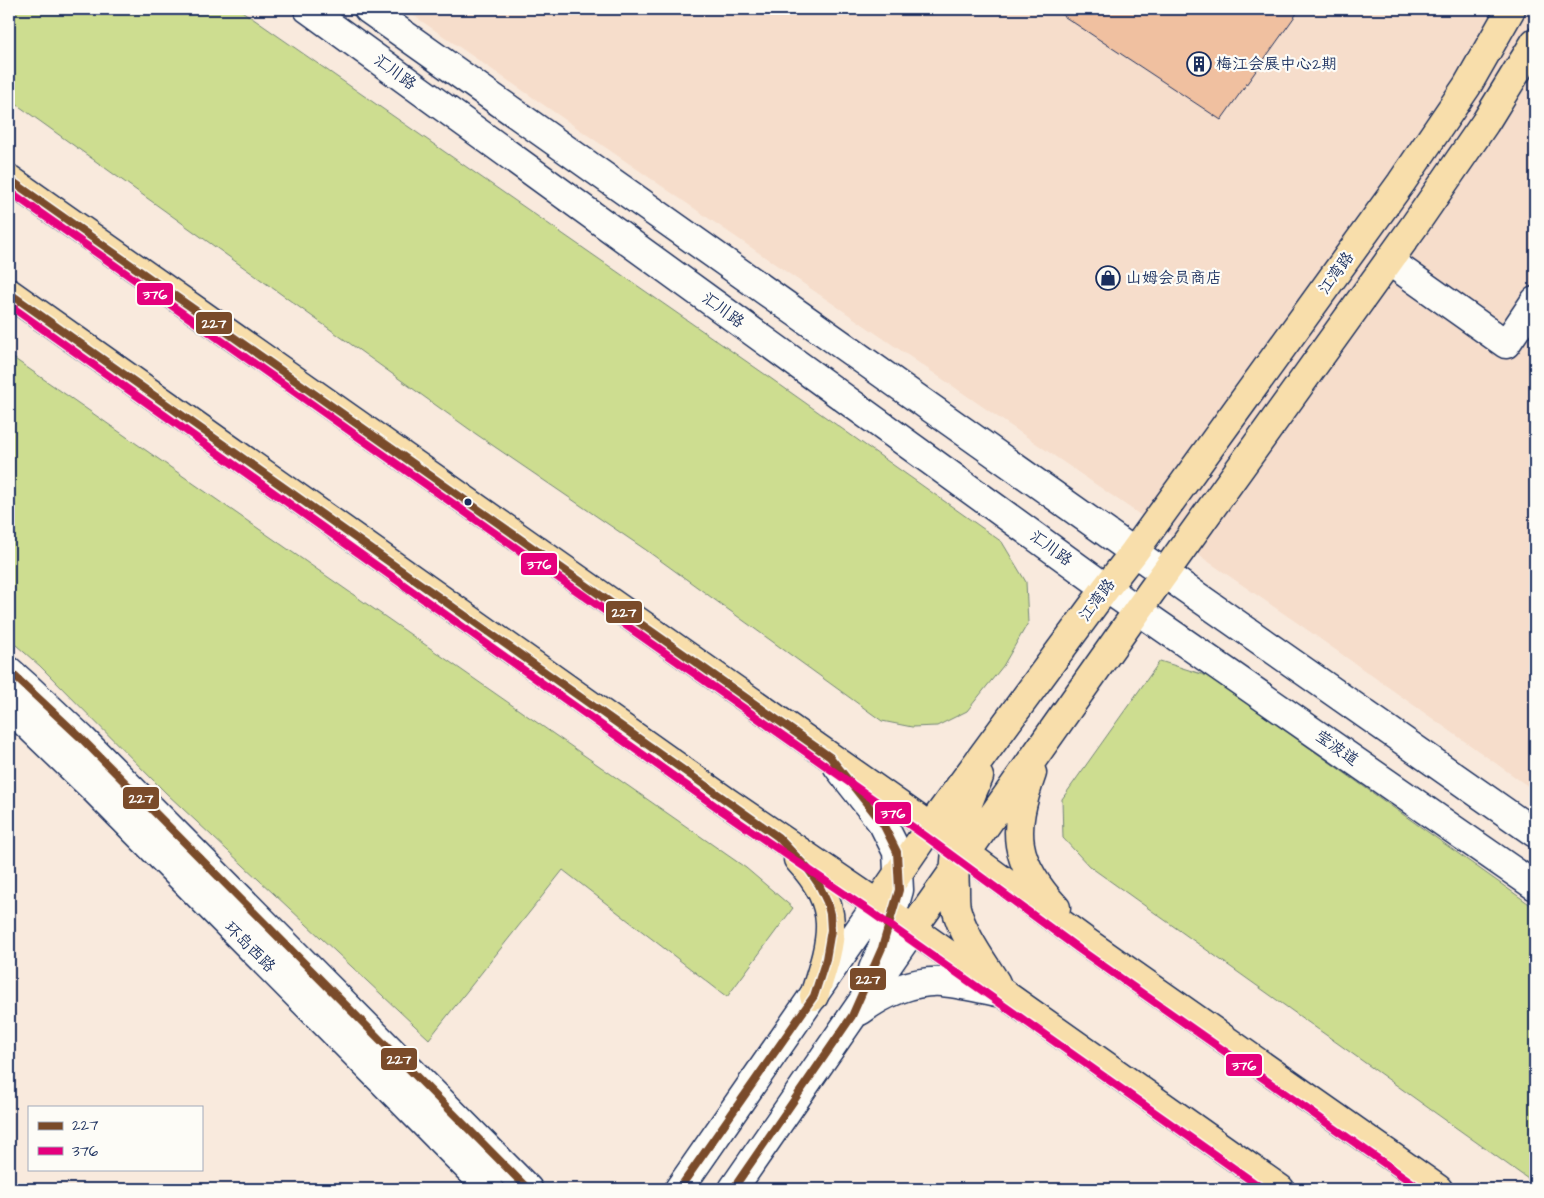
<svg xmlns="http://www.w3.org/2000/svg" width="1544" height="1198" font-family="'Architects Daughter','LXGW WenKai TC',sans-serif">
<rect width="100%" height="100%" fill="#f9eadd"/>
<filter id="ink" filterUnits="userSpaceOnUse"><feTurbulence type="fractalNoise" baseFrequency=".02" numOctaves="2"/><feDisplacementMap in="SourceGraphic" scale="10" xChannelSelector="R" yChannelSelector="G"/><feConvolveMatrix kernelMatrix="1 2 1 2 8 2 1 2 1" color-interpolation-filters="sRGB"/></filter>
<g filter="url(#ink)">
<path fill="#f6ddcb" d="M404 9H1535V791L1299 624Z"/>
<path fill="#cddd90" stroke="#748677" d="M9 9H239L766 375 1002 542 1026 582 1028 623 1003 666 967 711 937 726 912 727 882 721 646 550 476 434 9 99Z
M9 355 746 868 793 908 727 997 563 870 429 1039 166 793 40 666 9 639Z
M1160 661 1208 676 1535 908V1184L1089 866 1063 838 1062 799Z"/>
<path fill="#f0c0a0" stroke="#1b2f5e" d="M1053 9H1300L1221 120Z"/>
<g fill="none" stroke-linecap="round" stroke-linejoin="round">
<g stroke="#1b2f5e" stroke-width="31">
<path id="minor" d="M308 9 1106 588 1535 886
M368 9 1134 552 1535 833
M1389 261 1506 344 1535 301
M9 671 28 688 82 739 528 1189
M9 707 92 787 489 1189
M838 767 883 824 897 852 899 890 882 948 873 969
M860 1011C882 994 913 980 942 982 962 984 983 989 1003 993
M679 1189 877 904
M733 1189 912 930"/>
</g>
<g stroke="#1b2f5e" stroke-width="31">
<path id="major" d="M9 179 930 827 1085 941 1438 1189
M9 293 727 802 877 904 1280 1189
M1032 773C1011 832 1013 861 1056 908
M979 777C962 814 952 848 955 889 955 895 955 902 956 908 963 935 981 959 996 983
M798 859C843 908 833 937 814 996
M877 904 930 827 1106 588 1134 552 1401 183 1467 86 1511 9
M912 930 1138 610 1414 226 1485 123 1535 42"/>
</g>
<use href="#minor" stroke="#fdfcf7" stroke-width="28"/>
<use href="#major" stroke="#f8deab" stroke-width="28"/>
<g stroke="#fdfcf7" stroke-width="11">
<path id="bus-1" d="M9 179 830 757 883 824 897 852 899 890 882 948 852 1016 733 1189
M9 293 778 837 808 869 819 885 827 902 830 914 831 930 826 959 814 996 679 1189
M9 671 82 739 528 1189"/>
</g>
<g stroke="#fdfcf7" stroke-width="11">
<path id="bus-2" d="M9 191 924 835 1079 949 1421 1189
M9 305 721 810 871 912 1263 1189"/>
</g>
<use href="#bus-1" stroke="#7a4b2a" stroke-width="8"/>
<use href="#bus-2" stroke="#e5007d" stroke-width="8"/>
</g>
</g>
<defs>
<g id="building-ring" transform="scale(1.25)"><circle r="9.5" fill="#fdfcf7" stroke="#1b2f5e" stroke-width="1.5"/><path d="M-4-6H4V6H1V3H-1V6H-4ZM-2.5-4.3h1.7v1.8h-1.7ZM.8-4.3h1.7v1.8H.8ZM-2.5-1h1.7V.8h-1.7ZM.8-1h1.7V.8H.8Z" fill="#1b2f5e"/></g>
<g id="shop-ring" transform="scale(1.25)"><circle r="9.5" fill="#fdfcf7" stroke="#1b2f5e" stroke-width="1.5"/><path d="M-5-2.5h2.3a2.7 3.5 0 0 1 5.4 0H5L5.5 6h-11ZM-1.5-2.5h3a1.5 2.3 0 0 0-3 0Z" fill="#1b2f5e"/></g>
</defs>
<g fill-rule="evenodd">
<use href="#building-ring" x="1199" y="64"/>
<use href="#shop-ring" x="1108" y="278"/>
</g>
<circle fill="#1b2f5e" stroke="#fdfcf7" stroke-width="2" cx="468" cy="502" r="4.5"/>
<g text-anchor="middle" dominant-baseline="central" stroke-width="4.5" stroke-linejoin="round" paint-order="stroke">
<g font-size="16" fill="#1b2f5e" stroke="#fdfcf7" text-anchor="start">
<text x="1216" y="64">梅江会展中心2期</text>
<text x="1126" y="278">山姆会员商店</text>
</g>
<g font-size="16" fill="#1b2f5e" stroke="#fdfcf7">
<text transform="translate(395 72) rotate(36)">汇川路</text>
<text transform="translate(1336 273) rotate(-54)">江湾路</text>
<text transform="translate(723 310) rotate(36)">汇川路</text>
<text transform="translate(1051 548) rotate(36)">汇川路</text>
<text transform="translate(1097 600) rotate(-53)">江湾路</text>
<text transform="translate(1337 748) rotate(35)">莹波道</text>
<text transform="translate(250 947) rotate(45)">环岛西路</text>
</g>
</g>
<g stroke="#fdfcf7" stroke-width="2">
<rect x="136" y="282" width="38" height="24" rx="5" fill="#e5007d"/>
<rect x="195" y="311" width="38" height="24" rx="5" fill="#7a4b2a"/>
<rect x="520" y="552" width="38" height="24" rx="5" fill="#e5007d"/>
<rect x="605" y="600" width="38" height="24" rx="5" fill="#7a4b2a"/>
<rect x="122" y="786" width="38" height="24" rx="5" fill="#7a4b2a"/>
<rect x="874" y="801" width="38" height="24" rx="5" fill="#e5007d"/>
<rect x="849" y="967" width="38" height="24" rx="5" fill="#7a4b2a"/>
<rect x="380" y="1047" width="38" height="24" rx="5" fill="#7a4b2a"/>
<rect x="1225" y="1053" width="38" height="24" rx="5" fill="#e5007d"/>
</g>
<g font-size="14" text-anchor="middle" font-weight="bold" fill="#fff">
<text x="155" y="299">376</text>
<text x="214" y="328">227</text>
<text x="539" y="569">376</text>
<text x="624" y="617">227</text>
<text x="141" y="803">227</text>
<text x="893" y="818">376</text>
<text x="868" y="984">227</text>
<text x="399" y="1064">227</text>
<text x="1244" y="1070">376</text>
</g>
<rect width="1544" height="1198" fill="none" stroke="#fdfcf7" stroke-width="30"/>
<rect x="15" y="15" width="1514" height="1168" fill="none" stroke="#1b2f5e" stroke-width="2" filter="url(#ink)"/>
<rect x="28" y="1106" width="175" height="65" fill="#fdfcf7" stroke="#a3aaba"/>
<rect x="38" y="1122" width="25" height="8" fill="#7a4b2a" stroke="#a3aaba"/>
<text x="72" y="1130" font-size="15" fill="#1b2f5e">227</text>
<rect x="38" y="1147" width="25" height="8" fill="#e5007d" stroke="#a3aaba"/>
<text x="72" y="1156" font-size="15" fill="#1b2f5e">376</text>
</svg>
